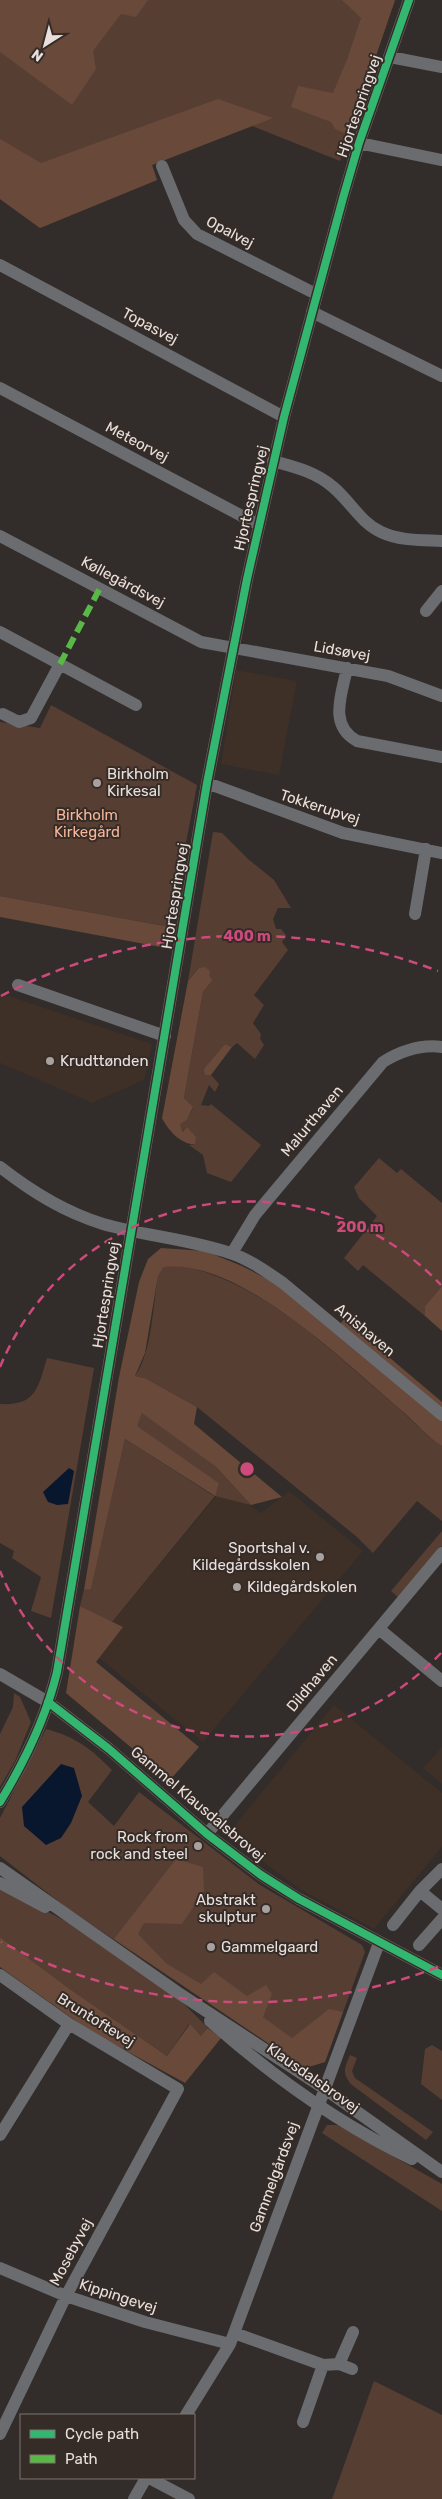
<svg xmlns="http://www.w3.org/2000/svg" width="442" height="2499" font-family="Rubik,sans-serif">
<rect width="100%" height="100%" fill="#322d2a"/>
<path fill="#3e2f27" d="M236 670 297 681 279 775 221 764Z
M0 993 152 1044 144 1080 92 1103 0 1063Z
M223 1488 261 1513 289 1491 363 1551 203 1742 99 1658 111 1623Z
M334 1705 442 1793V1847L374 1929 301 1890 231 1838 234 1826Z
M442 1747V1784L423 1768Z"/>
<path fill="#573e33" d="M0 0H395L340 161 252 126 152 165 157 180 40 228 0 199Z
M51 705 197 785 170 927 0 896V722L40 728Z
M213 832 222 833 248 859 274 880 291 908H278L273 919 276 929H281L286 935 282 942 288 950 254 995 264 1005 253 1023 261 1034 260 1039 264 1045 255 1059 237 1043 232 1047 225 1044 205 1075H211L219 1084 215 1092 209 1085 201 1105 209 1106 211 1104 261 1145 231 1182 207 1173 203 1155 189 1145 195 1144 187 1127 184 1132 179 1124 187 1120 193 1108 184 1098 203 992 213 980 199 968 188 981Z
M379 1158 397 1173 401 1169 442 1203V1286L425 1306V1316L363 1265 358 1271 344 1258 377 1216 359 1198 354 1187Z
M177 1265C262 1280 332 1352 396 1406 409 1417 428 1438 442 1446V1521L417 1501 373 1553 357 1537 197 1407 145 1378 135 1376C152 1353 153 1304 158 1276L164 1267Z
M47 1358 94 1368 51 1618 31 1611 41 1577 12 1558 14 1551 0 1543V1404C36 1406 38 1388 47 1358Z
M142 1412 216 1467 251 1505 215 1496 112 1622 80 1606 84 1590 91 1588 125 1439 214 1496 219 1483 136 1426Z
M442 1531V1546L399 1598 391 1591Z
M14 1693 20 1697 31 1722 15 1761 0 1787V1734L13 1707Z
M46 1729C76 1737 90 1748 112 1770L88 1802 114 1826 139 1792 260 1885 362 1945 365 1952 325 2062 305 2068 67 1908 0 1856V1818Z
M0 1887 73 1925 179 1999 208 2028 202 2037 189 2024 167 2056 70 1989 0 1937Z
M432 2045 442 2051V2100L421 2084 425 2049Z
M350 2055 357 2058 352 2071 355 2078 433 2132 426 2140 352 2085C342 2074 344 2069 350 2055Z
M327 2125H338L442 2184V2211L322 2133Z
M374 2381 442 2415V2499H332Z"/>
<path fill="#68493a" d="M0 0H148L136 17 121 14 93 51 96 69 72 105 0 52Z
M342 0H395L349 135 335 129 331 122 291 107 298 86 333 93 347 60 361 18Z
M218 99 273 118 152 165 157 180 40 228 0 199V139L41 163Z
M0 896 170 927 166 948 0 917Z
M205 967 210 971 209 976 213 980 203 992 184 1098 193 1107 187 1120 180 1124 183 1132 187 1127 196 1137 195 1144C181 1145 168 1130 162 1118L188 981 199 968Z
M225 1044 232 1047 211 1075H205L204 1069Z
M161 1248 205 1251 242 1266 283 1287 334 1332 344 1319 442 1402V1446C428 1438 415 1422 402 1411 346 1364 240 1258 164 1267L158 1276 145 1353 135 1376 145 1378 197 1407 194 1424 282 1497 251 1505 216 1467 142 1413 137 1426 219 1483 215 1496 125 1439 91 1589 84 1590 119 1377 139 1282 148 1259Z
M442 1286V1331L425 1316V1306Z
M80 1606 123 1627 96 1662 199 1747 170 1780 66 1693Z
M176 1859 203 1867 204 1891 182 1924 144 1923 138 1934 167 1964 201 1984 214 1972 247 1996 266 1985 272 1994 263 2017 292 2038 329 2009 343 2012 325 2062 305 2068 114 1939Z
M0 1937 70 1989 167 2056 190 2024 201 2036 208 2028 221 2038 185 2083 90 2031 0 1967Z"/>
<path fill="#09172e" d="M69 1468 74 1471 68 1504 57 1505 48 1502 43 1492Z
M61 1764 74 1768 82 1796 71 1823 61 1838 46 1845 24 1826 22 1807Z"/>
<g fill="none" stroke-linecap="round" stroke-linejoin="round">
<path stroke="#6a6c70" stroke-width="12" d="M390 57 442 67
M359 143 442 160
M162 166 184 220 197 234 316 294
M0 265 284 417
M312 312 442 376
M0 388 259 525
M273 461C295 467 316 472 333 487 350 501 360 522 381 532 400 541 421 540 442 541
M0 536 201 642 388 676 442 696
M426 611 442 591
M0 632 136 705
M347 668C342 694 328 725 357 741L442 757
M3 714 19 722 31 718 60 664
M207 783 343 833 442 853
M415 914 426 849
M18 985 165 1036
M0 1167C32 1192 64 1212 103 1224 145 1236 189 1239 230 1253 249 1259 267 1272 283 1283L442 1415
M232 1253 255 1215 383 1062C401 1051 420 1044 442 1047
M379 1629 442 1681
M0 1674 48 1702 109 1749 207 1834 261 1875 299 1899 442 1975
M0 1802C25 1761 46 1718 57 1672L207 783 247 579 284 417 343 198 359 143 409 0
M207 1834 442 1553
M0 1868 177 1992 325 2089 442 2172
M442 1869 420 1891 442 1909
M0 1883 45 1907
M393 1925 420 1891
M419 1945 442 1919
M0 1975 69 2024 178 2089 66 2296 0 2434
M210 2021C271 2075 339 2124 412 2159
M0 2135 69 2024
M0 2268 66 2296 145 2322 230 2344
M234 2333 323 2365 339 2364 352 2369
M339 2364 353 2332
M186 2415 230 2344 379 1943
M303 2422 323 2365
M149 2478 189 2499
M134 2499 146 2478"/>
<path stroke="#58b947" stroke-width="6" stroke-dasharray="12 6" stroke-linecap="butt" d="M60 664 100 588"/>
<g stroke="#362c27" stroke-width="11">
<path id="cycleway" d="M48 1702 109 1749 207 1834 261 1875 299 1899 442 1975
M0 1802C25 1761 46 1718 57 1672L207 783 247 579 284 417 343 198 359 143 409 0"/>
</g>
<use href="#cycleway" stroke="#33b770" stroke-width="8"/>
</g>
<g fill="none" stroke="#cc4a7c" stroke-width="2.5" stroke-dasharray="9 6">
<path d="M441 1653A267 267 0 0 1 0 1571M0 1367A267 267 0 0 1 441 1285"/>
<path d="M438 1967A533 533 0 0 1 1 1942M1 996A533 533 0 0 1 438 971"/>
</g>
<g fill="#a8a19e" stroke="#362c27" stroke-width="2">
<circle cx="97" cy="783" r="5"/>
<circle cx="50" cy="1061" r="5"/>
<circle cx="320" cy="1557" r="5"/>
<circle cx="237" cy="1587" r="5"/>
<circle cx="198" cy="1846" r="5"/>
<circle cx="266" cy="1909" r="5"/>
<circle cx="211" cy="1947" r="5"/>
</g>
<g text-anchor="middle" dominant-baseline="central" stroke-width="4" stroke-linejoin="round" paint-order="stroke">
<g font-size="15" fill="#e8e0dd" stroke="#362c27">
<text transform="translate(359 106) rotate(-71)">Hjortespringvej</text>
<text transform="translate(230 232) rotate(28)">Opalvej</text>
<text transform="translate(150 326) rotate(28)">Topasvej</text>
<text transform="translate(137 442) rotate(28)">Meteorvej</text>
<text transform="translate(251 498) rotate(-77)">Hjortespringvej</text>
<text transform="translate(123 582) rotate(28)">Køllegårdsvej</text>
<text transform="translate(342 651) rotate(10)">Lidsøvej</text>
<text transform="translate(320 807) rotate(18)">Tokkerupvej</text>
<text transform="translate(175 896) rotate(-81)">Hjortespringvej</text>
<text transform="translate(312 1121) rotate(-50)">Malurthaven</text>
<text transform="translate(106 1295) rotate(-81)">Hjortespringvej</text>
<text transform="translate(365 1330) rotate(40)">Anishaven</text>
<text transform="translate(312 1683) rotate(-50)">Dildhaven</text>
<text transform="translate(198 1804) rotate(40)">Gammel Klausdalsbrovej</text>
<text transform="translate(96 2020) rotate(32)">Bruntoftevej</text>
<text transform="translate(313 2078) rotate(35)">Klausdalsbrovej</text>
<text transform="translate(274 2177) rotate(-70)">Gammelgårdsvej</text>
<text transform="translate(71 2252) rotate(-62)">Mosebyvej</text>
<text transform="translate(118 2296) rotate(18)">Kippingevej</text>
</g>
<g font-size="15" fill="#e8e0dd" stroke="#362c27" text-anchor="start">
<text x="107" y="774">Birkholm<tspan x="107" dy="17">Kirkesal</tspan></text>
<text x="60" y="1061">Krudttønden</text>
<text x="310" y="1548" text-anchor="end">Sportshal v.<tspan x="310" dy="17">Kildegårdsskolen</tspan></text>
<text x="247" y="1587">Kildegårdskolen</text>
<text x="188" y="1837" text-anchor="end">Rock from<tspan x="188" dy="17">rock and steel</tspan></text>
<text x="256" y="1900" text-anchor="end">Abstrakt<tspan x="256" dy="17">skulptur</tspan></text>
<text x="221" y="1947">Gammelgaard</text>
</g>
<g font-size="15" fill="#f6b598" stroke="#362c27">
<text x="87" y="815">Birkholm<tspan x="87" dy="17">Kirkegård</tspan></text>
</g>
</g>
<circle cx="247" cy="1469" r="8" fill="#cc4a7c" stroke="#362c27" stroke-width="2.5"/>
<g font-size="15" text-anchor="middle" font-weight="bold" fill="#cc4a7c" stroke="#362c27" stroke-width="4" stroke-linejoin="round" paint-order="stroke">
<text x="247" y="941">400 m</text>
<text x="360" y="1232">200 m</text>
</g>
<rect x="20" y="2414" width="175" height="65" fill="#362c27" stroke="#7d7470"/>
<rect x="30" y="2430" width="25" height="8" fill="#33b770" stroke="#7d7470"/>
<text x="65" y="2439" font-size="15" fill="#e8e0dd">Cycle path</text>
<rect x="30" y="2455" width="25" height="8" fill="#58b947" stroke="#7d7470"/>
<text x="65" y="2464" font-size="15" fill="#e8e0dd">Path</text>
<g transform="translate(45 45) rotate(216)" stroke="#362c27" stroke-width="4" paint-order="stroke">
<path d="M0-4L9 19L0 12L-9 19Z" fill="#e8e0dd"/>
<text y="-8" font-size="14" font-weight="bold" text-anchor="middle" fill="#e8e0dd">N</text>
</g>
</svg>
